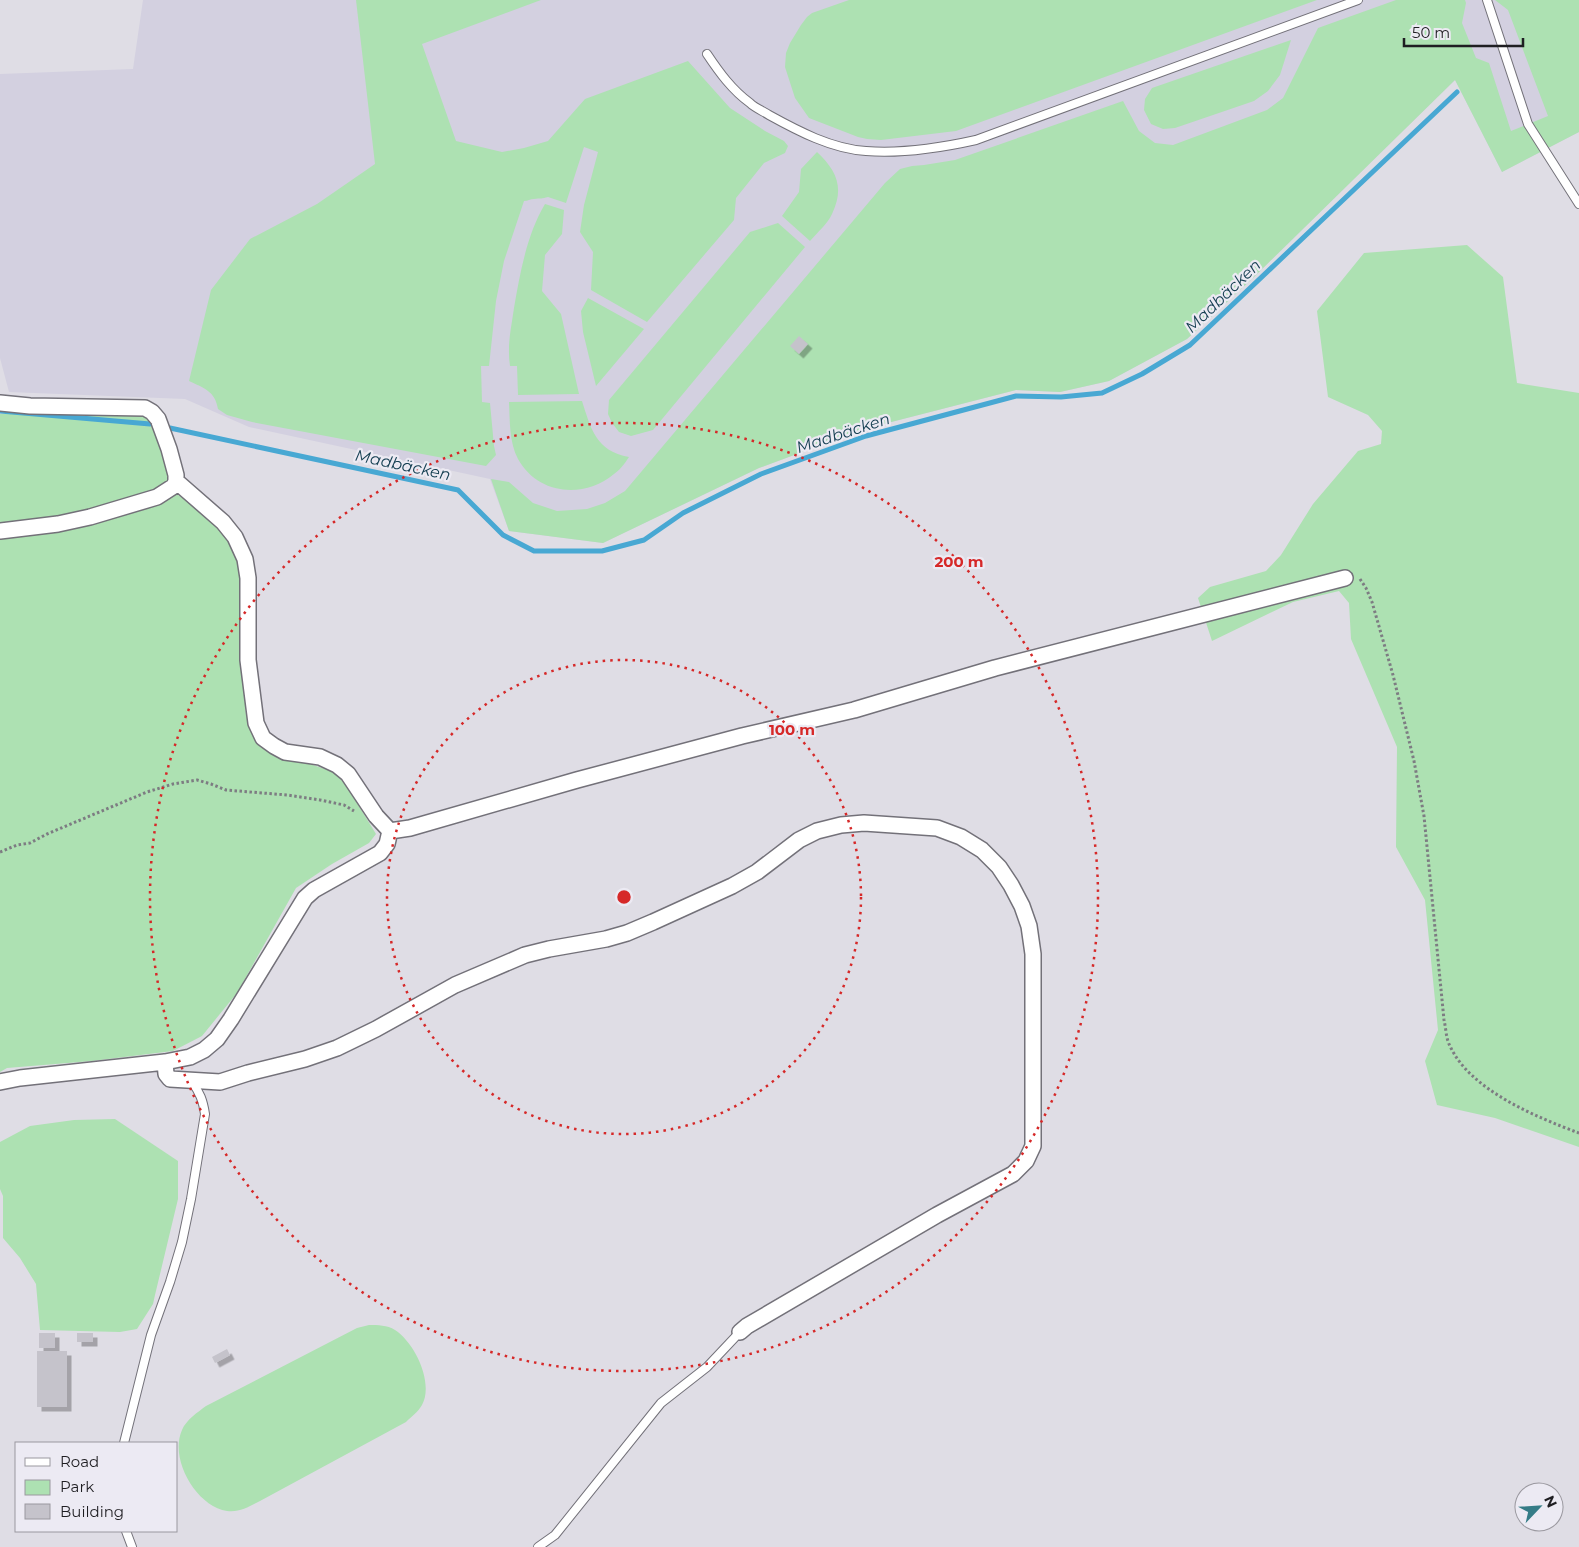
<svg xmlns="http://www.w3.org/2000/svg" width="1579" height="1547" font-family="Montserrat,sans-serif">
<defs>
<filter id="shadow"><feDropShadow dx="4.5" dy="4.5" stdDeviation="0" flood-color="#0004"/></filter>
</defs>
<rect width="100%" height="100%" fill="#dfdde5"/>
<path fill="#d3d0e0" d="M143 0H1579V132L1502 172 1455 80 1254 277 1187 339 1109 381 1060 392 1016 390 864 429 759 468 603 543 509 531 490 479 249 427 185 399 9 392 0 358V74L133 69Z"/>
<path fill="#ade1b2" d="M356 0H541L422 44 456 141 502 152 524 148 548 141 585 99 688 61 730 108 765 131 784 141 788 146 785 153 764 163 736 198 734 220 647 322 591 290 593 252 580 232 584 205 598 152 584 147 566 203 548 197C542 199 540 198 534 199 530 199 528 201 524 201L504 261 496 301 489 366H481L482 402 490 403 494 446 496 455 486 466 252 422 227 415 218 409C215 391 204 388 189 381L211 290 250 239 317 204 375 164Z
M849 0H1317L956 131 881 140 867 139 858 137 809 118 795 98 785 67 786 53 790 43 801 25 807 17 812 13Z
M1396 0H1465L1466 3 1462 23 1476 58 1489 63 1511 131 1548 116 1508 10 1495 0H1579V132L1502 172 1455 80 1254 277 1187 339 1109 381 1060 392 1016 390 864 429 759 468 603 543 509 531 491 479 509 482 533 503 557 511 587 509 605 503 625 491 885 183 900 169 912 166 924 165 955 160 1123 101 1139 131 1155 143 1173 145 1267 110 1283 98 1318 28Z
M1291 40 1280 75 1268 91 1254 101 1175 128 1163 129 1151 124 1144 110 1145 99 1152 88Z
M817 152C836 170 845 187 832 214 828 223 817 233 810 241L782 216 799 192 801 169Z
M545 204 564 210 562 234 545 255 542 291 561 314 579 394 518 395 517 366H510C507 346 511 329 514 308 520 273 527 234 545 204Z
M778 223 805 247 653 430 631 436 619 432 612 423 608 414 609 400 750 232Z
M1467 245 1503 277 1517 383 1579 393V1147L1495 1118 1437 1105 1425 1061 1438 1030 1425 900 1396 847 1397 747 1351 639 1349 603 1339 591 1293 602 1212 641 1198 598 1210 587 1266 571 1281 555 1313 504 1358 451 1381 444 1382 431 1368 415 1328 397 1317 311 1364 253Z
M588 298 644 329 596 386 583 332 581 311Z
M582 401C591 429 596 451 629 457 625 463 620 470 614 474 584 499 538 495 518 459 509 442 510 421 509 402Z
M0 414H62L144 416 153 422 158 433 171 482 167 490 180 496 214 523 231 539 243 568V677L246 715 257 744 276 757 307 763 334 772 346 785 376 834 369 843 332 864 296 888 237 993 202 1036 173 1051 92 1061 7 1068 0 1072Z
M115 1119 178 1161V1199L155 1295 153 1304 137 1329 120 1332 40 1330 36 1284 20 1258 3 1238V1196L0 1189V1142L30 1126 74 1120Z
M369 1325C378 1325 387 1325 395 1330 415 1343 434 1383 422 1405 418 1412 411 1417 406 1422L260 1501C250 1506 239 1513 227 1511 196 1506 169 1459 182 1430 186 1420 198 1412 206 1406L357 1328Z"/>
<g fill="none" stroke-linecap="round" stroke-linejoin="round">
<path stroke="#48a8d3" stroke-width="5" d="M0 411 150 424
M170 428 458 490 503 535 534 551H602L644 540 683 513 761 474 866 436 1016 396 1061 397 1102 393 1142 374 1190 345 1457 92"/>
</g>
<path fill="#c5c3cb" filter="url(#shadow)" d="M799 336 808 344 799 354 790 346Z
M39 1333H55V1348H39Z
M77 1333H93V1342H77Z
M227 1349 230 1355 215 1363 212 1357Z
M37 1351H67V1407H37Z"/>
<g fill="none" stroke-linecap="round" stroke-linejoin="round">
<g stroke="#737179" stroke-width="10">
<path id="lane" d="M1487 0 1528 124 1579 204
M707 54C719 72 732 90 750 103 755 108 763 111 769 115 798 131 832 149 866 151 903 154 940 148 976 140L1358 0
M124 1443 151 1335 170 1282 182 1242 191 1199 205 1114C203 1101 200 1092 191 1081
M126 1531 132 1547
M538 1547 555 1535 661 1403 707 1367 740 1332"/>
</g>
<g stroke="#737179" stroke-width="18">
<path id="street" d="M0 403 30 406 145 408 152 412 158 419 169 449 176 475V481L174 486 157 497 90 517 58 524 0 531
M390 831 410 828 577 780 742 736 854 710 995 668 1345 578
M165 1062 166 1074 170 1079 220 1082 248 1073 305 1059 337 1048 376 1029 455 985 525 955 549 949 606 939 627 933 653 922 732 886 757 872 799 840 817 831 841 825 864 823 937 828 961 837 982 850 999 867 1011 885 1022 906 1029 926 1033 954V1146L1026 1161 1013 1174 937 1215 747 1326 740 1332
M0 1082 20 1078 165 1062 190 1057 204 1050 217 1039 231 1019 305 898 314 890 380 853 387 844 390 831 376 816 348 774 337 765 320 757 285 752 274 746 263 738 256 723 248 660V578L245 559 235 537 223 522 176 481"/>
</g>
<path stroke="#7d7c82" stroke-width="3" stroke-dasharray="2.5 2.5" stroke-linecap="butt" d="M1360 579 1366 588 1372 602 1393 675 1414 761 1424 816 1444 1020C1446 1028 1446 1039 1450 1046 1470 1090 1536 1117 1579 1133
M0 852 17 845 30 843 47 834 147 792 173 784 197 780 211 784 226 790 287 795 320 800 344 805 354 811"/>
<use href="#lane" stroke="#fff" stroke-width="8"/>
<use href="#street" stroke="#fff" stroke-width="15"/>
</g>
<g fill="none" stroke="#d62828" stroke-width="2.5" stroke-dasharray="2.5 5">
<circle cx="624" cy="897" r="237"/>
<circle cx="624" cy="897" r="474"/>
</g>
<g text-anchor="middle" dominant-baseline="central" stroke-width="4.5" stroke-linejoin="round" paint-order="stroke">
<g font-size="16" font-style="italic" fill="#174053" stroke="#eceaf3">
<text transform="translate(1223 296) rotate(-44)">Madbäcken</text>
<text transform="translate(843 433) rotate(-18)">Madbäcken</text>
<text transform="translate(403 465) rotate(12)">Madbäcken</text>
</g>
</g>
<circle cx="624" cy="897" r="8" fill="#d62828" stroke="#eceaf3" stroke-width="2.5"/>
<g font-size="15" text-anchor="middle" font-weight="bold" fill="#d62828" stroke="#eceaf3" stroke-width="4.5" stroke-linejoin="round" paint-order="stroke">
<text x="959" y="567">200 m</text>
<text x="792" y="735">100 m</text>
</g>
<rect x="15" y="1442" width="162" height="90" fill="#eceaf3" stroke="#9a989f"/>
<rect x="25" y="1458" width="25" height="8" fill="#ffffff" stroke="#9a989f"/>
<text x="60" y="1467" font-size="15" fill="#1f1e22">Road</text>
<rect x="25" y="1480" width="25" height="15" fill="#ade1b2" stroke="#9a989f"/>
<text x="60" y="1492" font-size="15" fill="#1f1e22">Park</text>
<rect x="25" y="1504" width="25" height="15" fill="#c5c3cb" stroke="#9a989f"/>
<text x="60" y="1517" font-size="15" fill="#1f1e22">Building</text>
<g transform="translate(1539 1507) rotate(65)"><circle r="24" fill="#eceaf3" stroke="#9a989f"/>
<path d="M0-4L9 19L0 12L-9 19Z" fill="#357c87"/>
<text y="-8" font-size="14" font-weight="bold" text-anchor="middle" fill="#1f1e22">N</text>
</g>
<path d="M1404 38v8h119v-8" fill="none" stroke="#1f1e22" stroke-width="2.5"/>
<text x="1412" y="38" font-size="15" fill="#1f1e22" stroke="#eceaf3" stroke-width="4" paint-order="stroke">50 m</text>
</svg>
